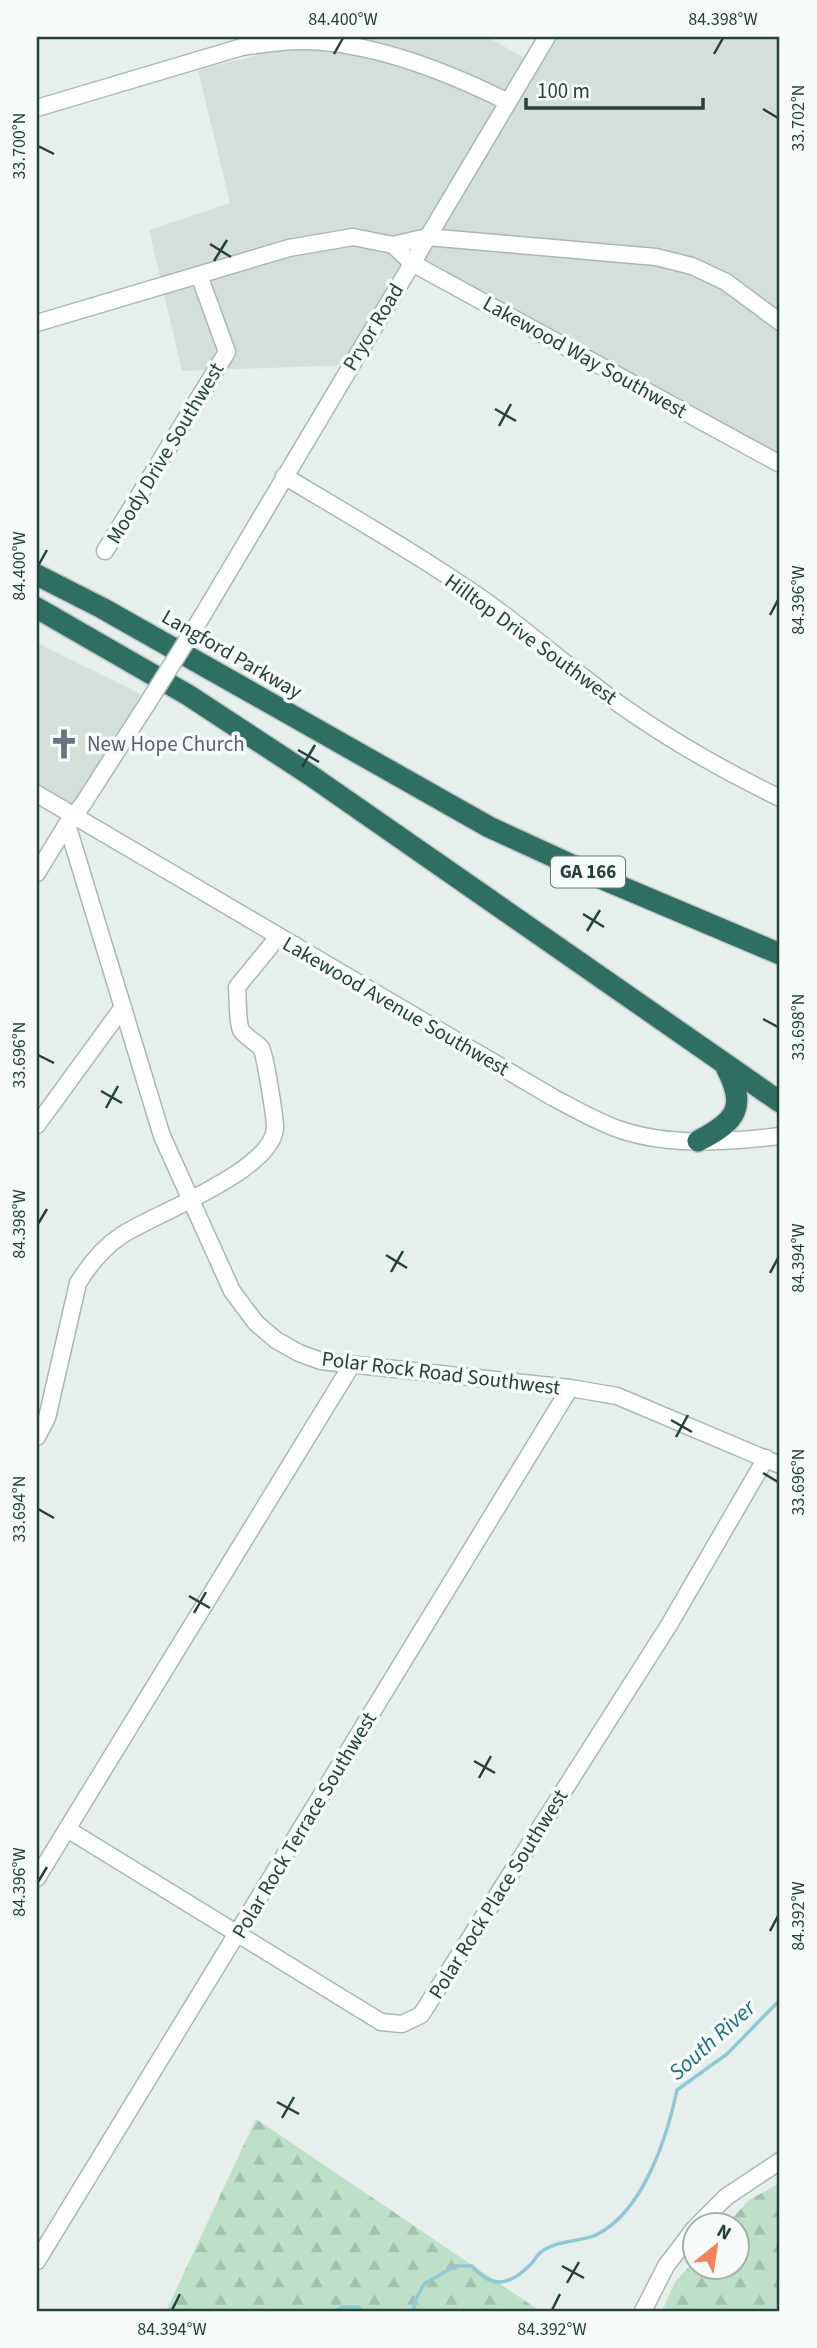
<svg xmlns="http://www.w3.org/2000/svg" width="817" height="2348" font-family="'Source Sans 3',sans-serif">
<defs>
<pattern id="forest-firs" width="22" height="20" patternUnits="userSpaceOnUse" patternTransform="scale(1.75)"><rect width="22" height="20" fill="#bfe0c8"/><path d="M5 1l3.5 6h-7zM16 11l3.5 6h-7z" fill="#a4c1ad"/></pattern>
</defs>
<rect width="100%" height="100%" fill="#e6efeb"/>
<path fill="#d4dfda" d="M330 37H487L539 66 558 37H780V474L407 271 351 365 182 371 149 230 230 203 198 70Z
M37 643 141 694 74 824 37 802Z"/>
<path fill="url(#forest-firs)" d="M256 2119 540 2311H166Z
M780 2183V2311H662L675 2282 694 2261V2268H736V2226L726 2225 749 2200Z"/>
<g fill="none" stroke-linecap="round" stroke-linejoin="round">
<path stroke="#8ec9d4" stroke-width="3.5" d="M335 2311 342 2307H359L361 2311
M413 2311 416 2299 424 2284 455 2266H472C492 2289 509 2286 530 2265 534 2262 536 2256 540 2253 554 2240 580 2242 596 2235 643 2212 667 2138 677 2090L727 2054 780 2000"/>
<g stroke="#a8b8b2" stroke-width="19">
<path id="minor" d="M37 108 242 47C263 44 285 40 307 41 374 43 448 72 508 102
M393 245 412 263 780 464
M37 323 289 248 353 237 393 245 427 237 656 257 692 266 726 282 780 322
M284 476C351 516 419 555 484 600 530 633 573 671 619 704 670 740 724 771 780 798
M105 551 227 352 199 275
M201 618 547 37
M37 794 554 1098C575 1109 596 1121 618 1129 669 1147 728 1142 780 1136
M67 824 162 1136 232 1291 256 1323 276 1340 299 1353 321 1361 570 1388 617 1396 780 1465
M37 873 67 824 83 804 147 704
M37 1125 123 1007
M37 1437 47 1418 78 1283C89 1265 104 1247 122 1235 154 1214 275 1170 275 1127 275 1117 265 1054 261 1048 256 1042 245 1037 241 1030 237 1021 238 997 237 987L278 937
M67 1829 381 2022 402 2024 421 2015 669 1625 766 1458
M37 1878 351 1366
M697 2226 726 2197 780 2161
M37 2261 570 1388
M643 2311 666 2266 694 2229"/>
</g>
<g stroke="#c2cac8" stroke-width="24">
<path id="highway" d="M37 575 102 608 489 827 598 877 780 954
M37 608 188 695 310 775 780 1102
M698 1141C737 1121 747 1107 726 1067"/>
</g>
<use href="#minor" stroke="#fff" stroke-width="16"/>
<use href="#highway" stroke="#2f6f62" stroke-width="21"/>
<g stroke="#a8b8b2" stroke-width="19" stroke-linecap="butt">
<path id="minor-bridge" d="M147 704 201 618"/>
</g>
<use href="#minor-bridge" stroke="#fff" stroke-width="16"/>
</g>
<path fill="none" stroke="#24423a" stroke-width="2.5" d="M334 54 343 38M714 54 723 38M763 109 778 118M38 146 54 154M210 244 231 257M214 261 227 240M495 409 516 421M499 426 511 404M38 566 47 550M770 615 778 600M298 750 319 762M302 767 315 745M583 914 604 927M587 931 600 910M763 1019 778 1027M38 1055 54 1063M101 1091 122 1103M106 1108 118 1086M38 1224 47 1209M386 1255 407 1268M391 1272 403 1251M770 1273 778 1258M671 1420 692 1432M676 1437 688 1415M763 1473 778 1482M38 1509 54 1518M189 1596 210 1608M194 1613 206 1592M474 1761 495 1773M479 1778 491 1756M38 1882 47 1867M770 1931 778 1916M277 2102 299 2114M282 2118 294 2097M562 2266 584 2278M567 2283 579 2262M172 2310 180 2294M552 2310 560 2294"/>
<defs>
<g id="church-bare" transform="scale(2.415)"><path d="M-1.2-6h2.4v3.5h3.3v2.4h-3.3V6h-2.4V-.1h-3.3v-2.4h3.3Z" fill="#6b7280" stroke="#f7fbf9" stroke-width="2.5" paint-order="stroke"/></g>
</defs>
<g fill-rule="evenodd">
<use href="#church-bare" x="64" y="744"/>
</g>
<g text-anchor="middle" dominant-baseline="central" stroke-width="7" stroke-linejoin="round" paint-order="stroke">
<rect fill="#f7fbf9" stroke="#637a73" stroke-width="2" x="551" y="856.5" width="74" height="31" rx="5"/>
<g font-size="19" font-weight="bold" fill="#24423a">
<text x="588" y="872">GA 166</text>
</g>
<g font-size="21" fill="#24423a" stroke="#f7fbf9">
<text transform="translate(373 327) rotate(-59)">Pryor Road</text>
<text transform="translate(585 357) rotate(29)">Lakewood Way Southwest</text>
<text transform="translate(165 453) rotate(-59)">Moody Drive Southwest</text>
<text transform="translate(531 639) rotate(36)">Hilltop Drive Southwest</text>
<text transform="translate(232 654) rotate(30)">Langford Parkway</text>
<text transform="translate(396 1006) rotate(30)">Lakewood Avenue Southwest</text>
<text transform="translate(441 1373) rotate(7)">Polar Rock Road Southwest</text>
<text transform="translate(304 1825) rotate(-59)">Polar Rock Terrace Southwest</text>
<text transform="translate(498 1894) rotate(-58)">Polar Rock Place Southwest</text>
</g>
<g font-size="21" fill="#5b616d" stroke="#f7fbf9" text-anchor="start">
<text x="87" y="744">New Hope Church</text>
</g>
<g font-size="23" font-style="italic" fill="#1c6f80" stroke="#f7fbf9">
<text transform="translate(712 2040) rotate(-42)">South River</text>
</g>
</g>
<rect width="817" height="2348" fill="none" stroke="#f7fbf9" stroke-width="77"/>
<g transform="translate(716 2246) rotate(30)"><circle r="33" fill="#f7fbf9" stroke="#a3b1ad" stroke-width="2"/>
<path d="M0-5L12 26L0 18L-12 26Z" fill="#f4845f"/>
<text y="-10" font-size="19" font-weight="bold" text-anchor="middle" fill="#24423a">N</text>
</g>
<path d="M526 98v10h177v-10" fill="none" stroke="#24423a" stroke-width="3.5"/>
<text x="537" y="98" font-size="21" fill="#24423a" stroke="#f7fbf9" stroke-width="5" paint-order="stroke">100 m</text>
<rect x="38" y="38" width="740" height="2272" fill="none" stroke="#24423a" stroke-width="2.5"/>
<g font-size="18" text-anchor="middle" fill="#24423a">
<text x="343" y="25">84.400°W</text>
<text x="723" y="25">84.398°W</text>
<text transform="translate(798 118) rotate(-90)" y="6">33.702°N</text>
<text transform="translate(19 146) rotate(-90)" y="6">33.700°N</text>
<text transform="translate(19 566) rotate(-90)" y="6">84.400°W</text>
<text transform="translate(798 600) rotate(-90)" y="6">84.396°W</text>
<text transform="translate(798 1027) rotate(-90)" y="6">33.698°N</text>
<text transform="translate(19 1055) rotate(-90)" y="6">33.696°N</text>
<text transform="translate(19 1224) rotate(-90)" y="6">84.398°W</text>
<text transform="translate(798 1258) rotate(-90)" y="6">84.394°W</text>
<text transform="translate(798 1482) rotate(-90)" y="6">33.696°N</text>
<text transform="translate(19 1509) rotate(-90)" y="6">33.694°N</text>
<text transform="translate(19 1882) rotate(-90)" y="6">84.396°W</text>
<text transform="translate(798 1916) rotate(-90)" y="6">84.392°W</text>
<text x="172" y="2335">84.394°W</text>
<text x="552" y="2335">84.392°W</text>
</g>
</svg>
